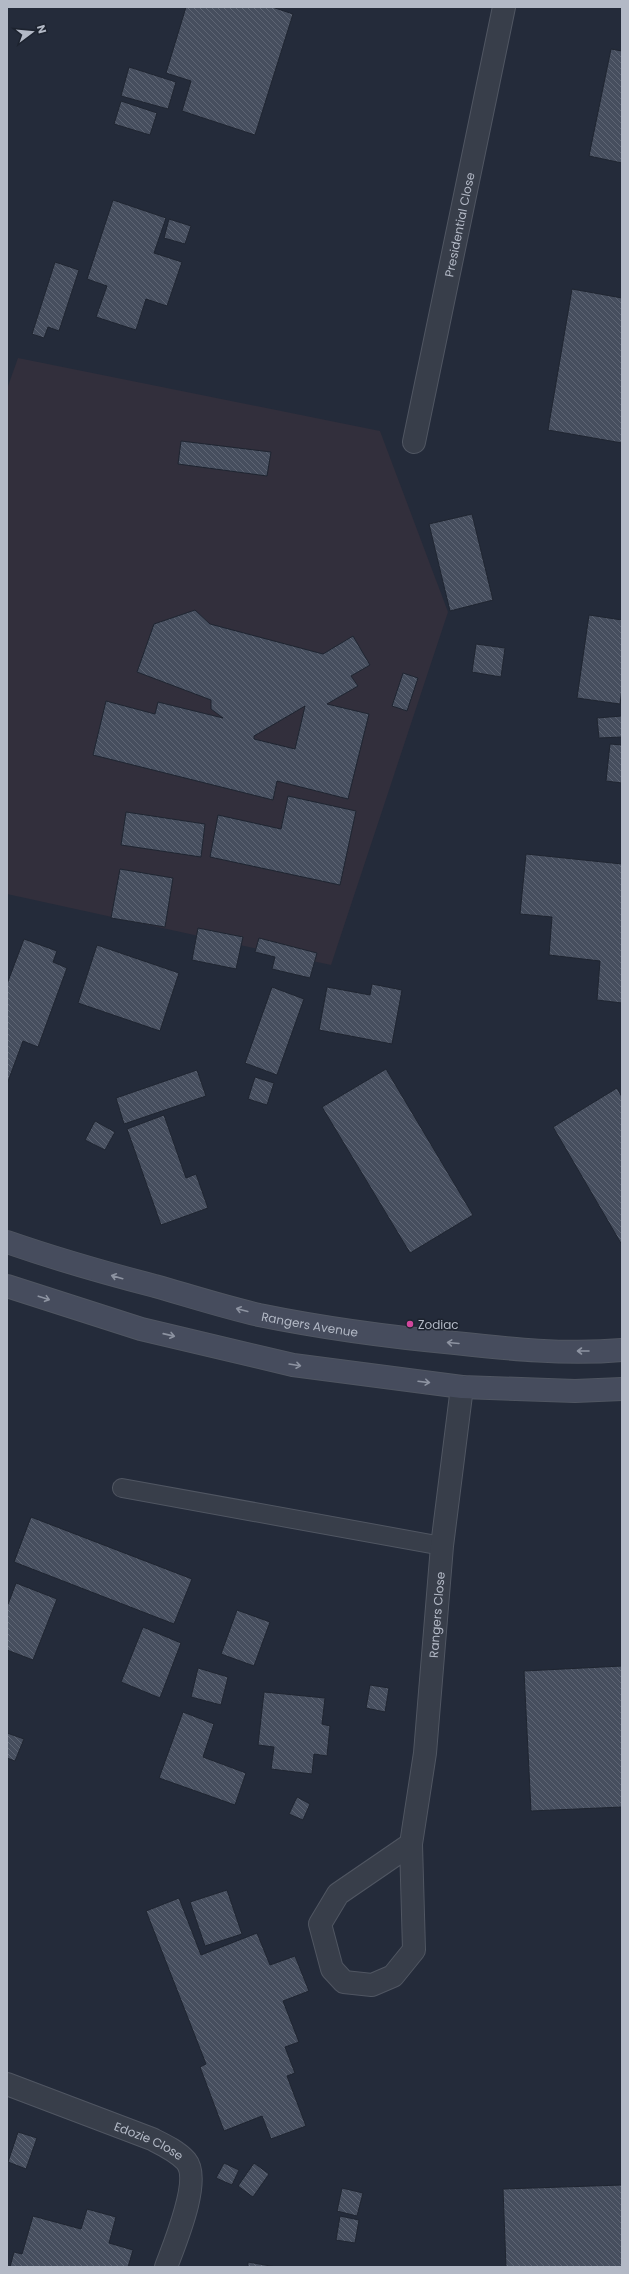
<svg xmlns="http://www.w3.org/2000/svg" width="629" height="2274" font-family="Poppins,sans-serif">
<defs>
<pattern id="building-back-hatch" width="6" height="6" patternUnits="userSpaceOnUse"><rect width="6" height="6" fill="#464e5e"/><path d="M-1 5l2 2M0 0l6 6M5-1l2 2" fill="none" stroke="#5e6574"/></pattern>
</defs>
<rect width="100%" height="100%" fill="#242b3a"/>
<path fill="#322f3c" d="M18 358 380 431 448 612 331 965 7 894V389Z"/>
<path fill="url(#building-back-hatch)" stroke="#1f2531" fill-rule="evenodd" d="M186 7H272L293 14 255 135 182 111 191 81 166 73Z
M611 49 622 51V163L589 156Z
M129 67 176 82 168 109 121 96Z
M121 101 157 113 150 135 114 124Z
M113 200 166 218 154 253 182 262 167 306 146 299 136 330 96 317 107 286 87 279Z
M169 219 191 226 185 244 164 238Z
M55 262 79 270 59 331 48 327 44 338 32 334Z
M572 289 622 298V443L548 430Z
M181 441 271 452 267 476 178 464Z
M472 514 493 600 450 611 429 524Z
M195 610 210 624 323 654 353 636 370 665 351 676 358 686 327 704 369 714 348 799 277 781 273 800 93 755 106 701 155 714 158 702 223 718 211 709V700L137 672 154 624ZM305 706 295 749 254 739V736Z
M589 615 622 620V689L620 704 577 698Z
M476 644 505 648 501 677 472 672Z
M403 673 418 678 407 711 392 706Z
M622 716V737L599 738 597 718Z
M610 744 622 745V783L606 781Z
M288 796 356 811 340 885 210 857 218 815 281 829Z
M126 812 205 824 201 857 121 845Z
M526 854 622 864V1003L597 1000 600 961 549 955 552 917 520 914Z
M120 869 173 878 165 927 111 918Z
M198 928 243 937 236 969 192 960Z
M259 938 317 953 310 978 272 969 275 957 255 952Z
M24 939 57 951 53 962 67 968 38 1047 23 1041 7 1084V984Z
M97 945 179 973 160 1031 78 1003Z
M372 984 402 990 392 1044 319 1030 327 987 370 995Z
M272 987 304 999 277 1075 245 1063Z
M386 1069 473 1215 410 1253 322 1107Z
M197 1070 206 1096 124 1124 116 1098Z
M255 1077 274 1083 267 1105 248 1099Z
M617 1088 622 1097V1245L553 1127Z
M164 1115 186 1178 196 1174 208 1208 161 1225 127 1129Z
M95 1121 115 1132 105 1150 85 1140Z
M31 1517 192 1579 174 1624 14 1562Z
M16 1583 57 1599 33 1660 7 1650V1607Z
M237 1610 270 1622 254 1666 221 1654Z
M143 1627 181 1643 160 1698 121 1682Z
M622 1666V1807L531 1811 524 1671Z
M198 1668 228 1677 221 1705 191 1697Z
M370 1685 389 1688 385 1712 366 1708Z
M264 1692 325 1698 322 1724 330 1726 327 1756 314 1754 312 1774 271 1769 274 1747 258 1745Z
M183 1712 214 1724 203 1757 246 1773 235 1805 159 1778Z
M7 1733 24 1739 15 1761 7 1758Z
M297 1797 310 1804 303 1820 289 1814Z
M227 1890 242 1934 205 1946 190 1902Z
M179 1898 201 1955 257 1933 270 1965 295 1956 309 1991 283 2001 299 2042 285 2047 295 2073 287 2076 306 2126 271 2139 262 2116 224 2131 200 2067 206 2064 146 1911Z
M18 2132 37 2138 26 2169 8 2162Z
M224 2163 239 2170 232 2185 216 2178Z
M254 2163 269 2174 253 2197 238 2186Z
M622 2185V2267H506L503 2189Z
M342 2188 363 2193 357 2216 337 2211Z
M87 2209 116 2217 109 2243 133 2250 128 2267H10L14 2252 22 2254 33 2216 81 2229Z
M340 2216 359 2220 355 2243 336 2240Z
M248 2262 276 2267H248Z"/>
<g fill="none" stroke-linecap="round" stroke-linejoin="round">
<g stroke="#505662" stroke-width="20">
<path id="service" d="M122 1488 442 1546"/>
</g>
<g stroke="#505662" stroke-width="24">
<g id="minor">
<path id="s1" d="M414 442 504 7"/>
<path id="s2" d="M411 1844 338 1894 320 1924 332 1969 344 1982 372 1985 393 1976 414 1950 411 1844 425 1753 442 1546 462 1387"/>
<path id="s3" d="M7 2084 152 2139C164 2145 177 2151 186 2161 202 2180 174 2245 166 2267"/>
</g>
</g>
<g stroke="#505662" stroke-width="24">
<g id="secondary">
<path id="s4" d="M7 1242C56 1259 105 1273 155 1286 190 1296 224 1307 259 1315 323 1328 389 1337 455 1343 510 1349 566 1355 622 1350"/>
<path d="M7 1286 141 1329 293 1365 462 1387 575 1391 622 1389"/>
</g>
</g>
<use href="#service" stroke="#383e4a" stroke-width="18"/>
<use href="#minor" stroke="#383e4a" stroke-width="22"/>
<use href="#secondary" stroke="#464c5d" stroke-width="22"/>
</g>
<defs><path id="oneway-shaft" d="M-6 0H5M1.5-3L5.5 0L1.5 3" fill="none" stroke-width="1.6" stroke-linecap="round" stroke-linejoin="round"/></defs>
<g stroke="#8d93a1">
<use href="#oneway-shaft" transform="translate(117 1277) rotate(-164)"/>
<use href="#oneway-shaft" transform="translate(44 1298) rotate(18)"/>
<use href="#oneway-shaft" transform="translate(242 1310) rotate(-165)"/>
<use href="#oneway-shaft" transform="translate(169 1335) rotate(13)"/>
<use href="#oneway-shaft" transform="translate(453 1343) rotate(-175)"/>
<use href="#oneway-shaft" transform="translate(583 1351) rotate(180)"/>
<use href="#oneway-shaft" transform="translate(295 1365) rotate(9)"/>
<use href="#oneway-shaft" transform="translate(424 1382) rotate(7)"/>
</g>
<circle fill="#d1479c" stroke="#1d232f" stroke-width="1.5" cx="410" cy="1324" r="4"/>
<g text-anchor="middle" dominant-baseline="central" stroke-width="3" stroke-linejoin="round" paint-order="stroke">
<g font-size="12" fill="#b3b9c6" stroke="#1d232f">
<text stroke="none"><textPath href="#s1" startOffset="222">Presidential Close</textPath></text>
<text stroke="none"><textPath href="#s4" startOffset="314">Rangers Avenue</textPath></text>
<text stroke="none"><textPath href="#s2" startOffset="609">Rangers Close</textPath></text>
<text stroke="none"><textPath href="#s3" startOffset="153">Edozie Close</textPath></text>
</g>
<g font-size="12" fill="#b3b9c6" stroke="#1d232f" text-anchor="start">
<text x="418" y="1324">Zodiac</text>
</g>
</g>
<rect width="629" height="2274" fill="none" stroke="#b3b9c6" stroke-width="16"/>
<g transform="translate(32 32) rotate(74)" stroke="#1d232f" stroke-width="3" paint-order="stroke">
<path d="M0-3L7 15L0 10L-7 15Z" fill="#b3b9c6"/>
<text y="-6" font-size="11" font-weight="bold" text-anchor="middle" fill="#b3b9c6">N</text>
</g>
</svg>
